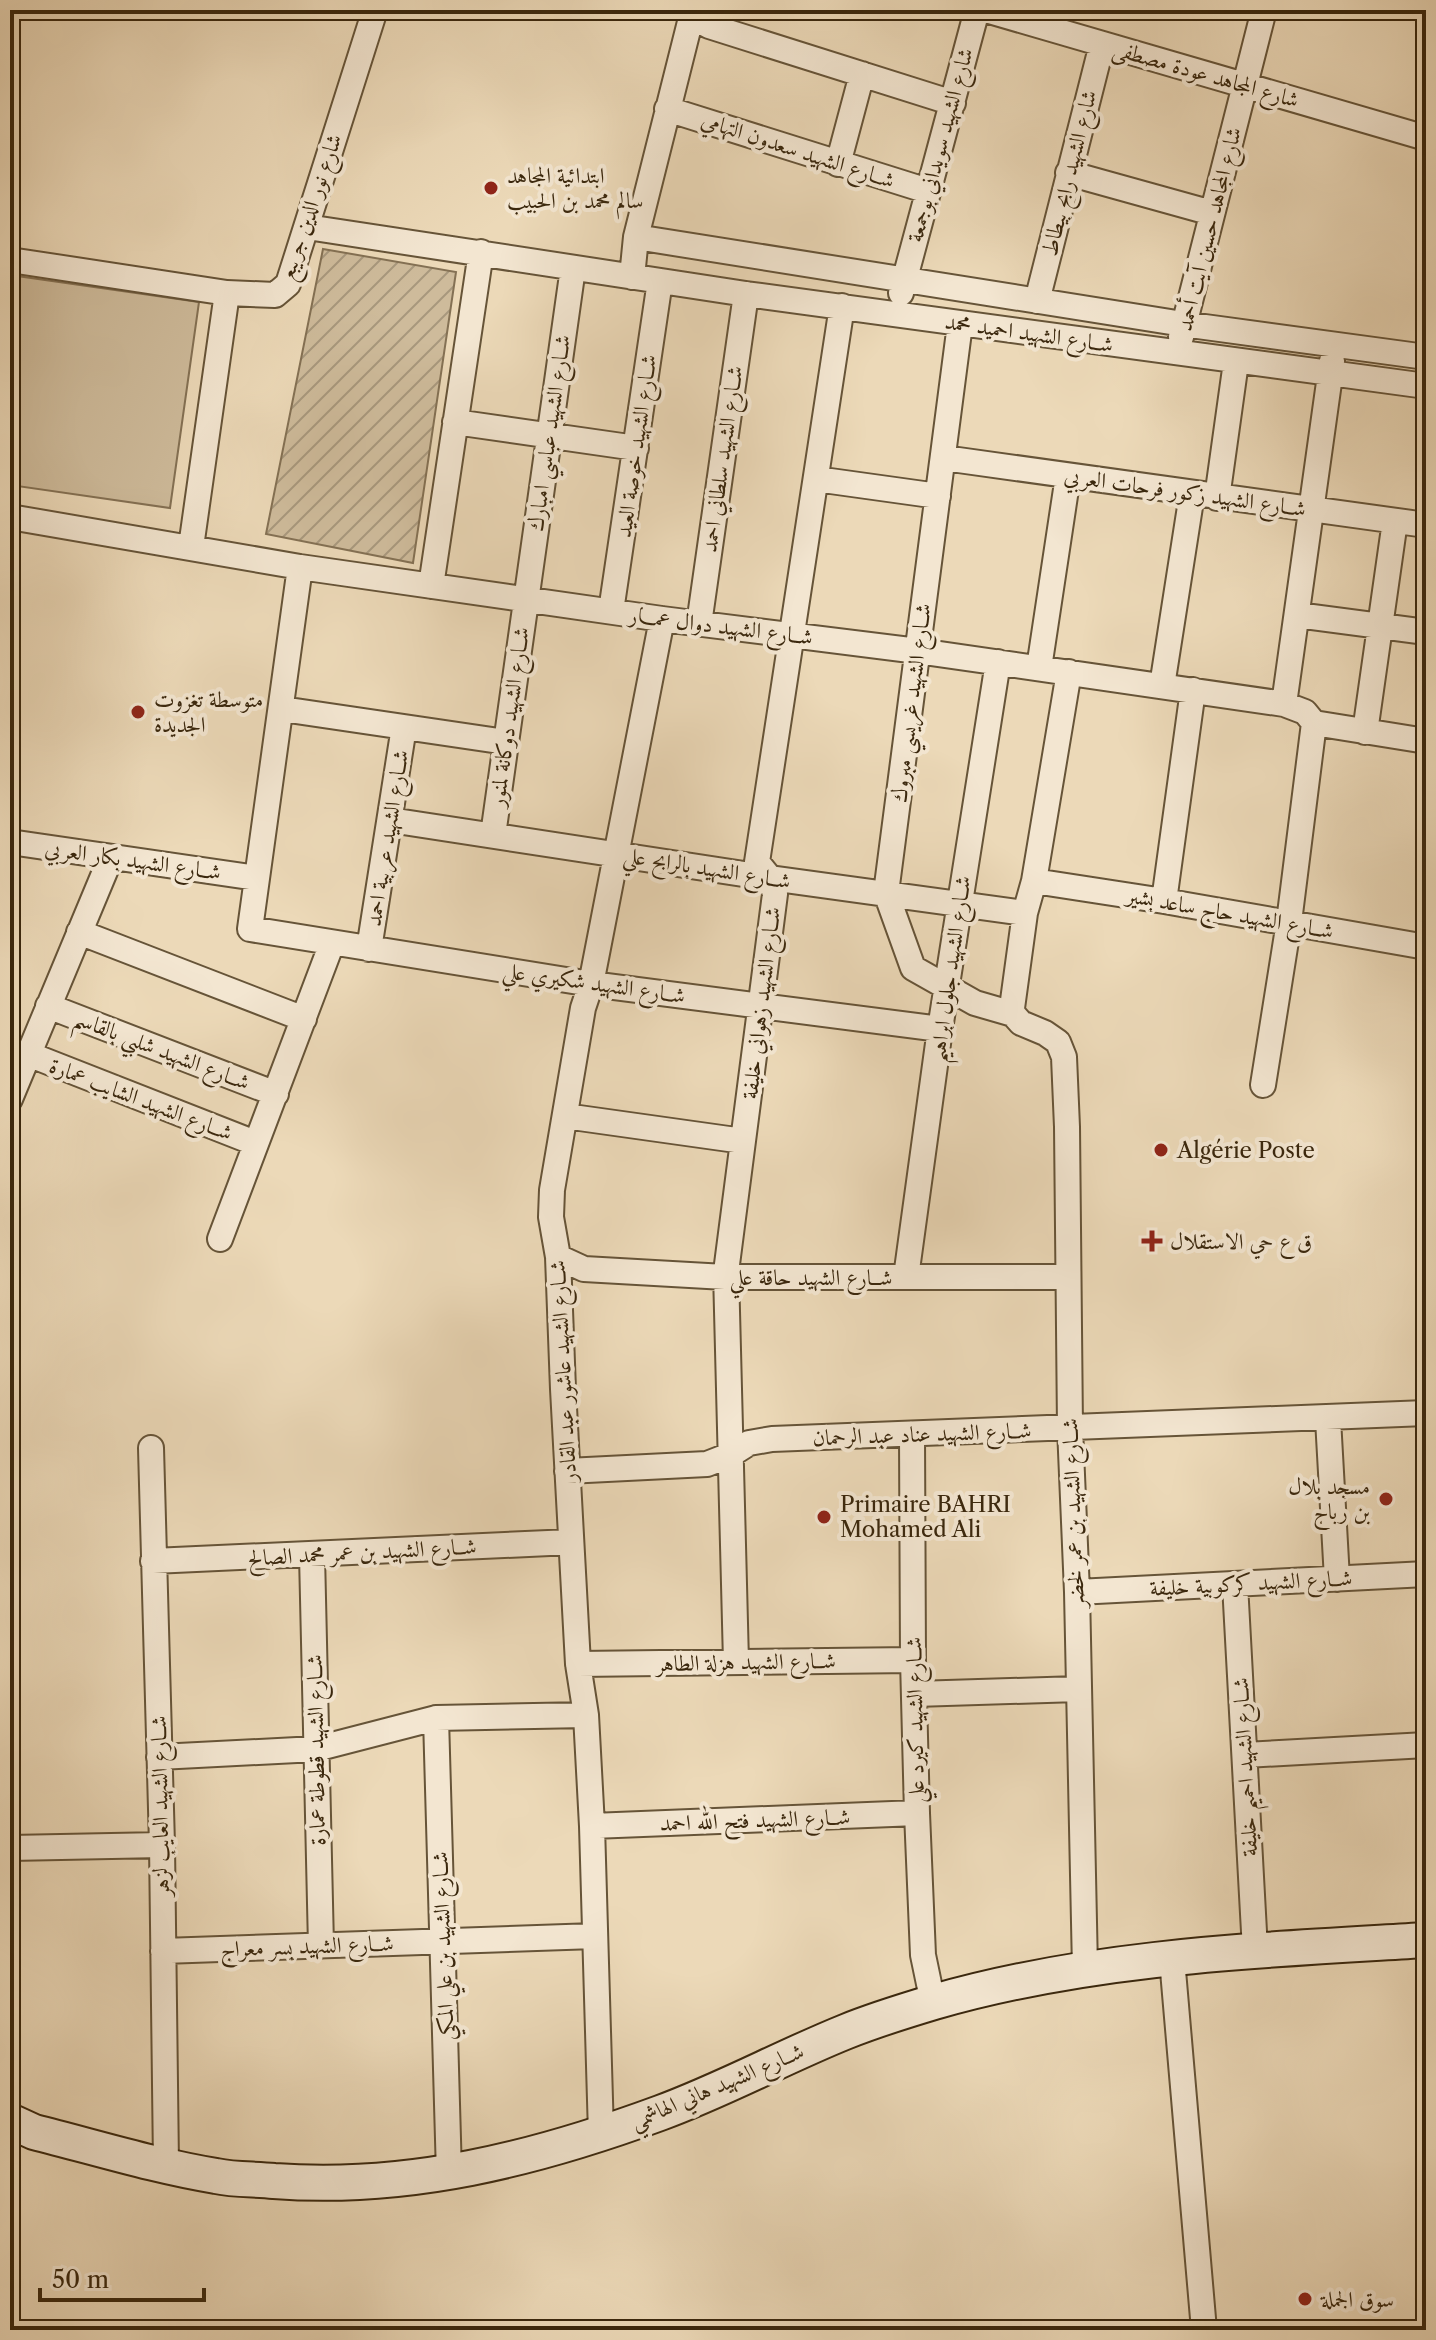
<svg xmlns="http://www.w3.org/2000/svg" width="1436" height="2340" font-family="'Libre Caslon Text',Amiri,serif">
<defs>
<pattern id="garden-furrows" width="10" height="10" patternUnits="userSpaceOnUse" patternTransform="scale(2)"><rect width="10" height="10" fill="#cebb9b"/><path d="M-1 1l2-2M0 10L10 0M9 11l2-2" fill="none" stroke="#a8987d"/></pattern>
</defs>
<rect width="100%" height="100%" fill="#ecd9b8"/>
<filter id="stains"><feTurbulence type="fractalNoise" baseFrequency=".0025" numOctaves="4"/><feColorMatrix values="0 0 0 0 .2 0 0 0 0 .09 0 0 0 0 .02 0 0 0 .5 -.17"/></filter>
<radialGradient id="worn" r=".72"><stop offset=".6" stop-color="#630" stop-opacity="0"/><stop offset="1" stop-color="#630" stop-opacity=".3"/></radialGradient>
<path fill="url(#garden-furrows)" stroke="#847154" stroke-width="2" d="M323 249 456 272 413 563 266 534Z"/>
<path fill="#cebb9b" stroke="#847154" stroke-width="2" d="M10 275 199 302 170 508 10 485Z"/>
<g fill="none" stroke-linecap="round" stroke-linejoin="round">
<g stroke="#665438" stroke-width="28">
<path id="street" d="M691 10 698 20 709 26 953 103
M986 10 1426 138
M667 109 928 191
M838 164 862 74
M1068 173 1212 213
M307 227 746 294 1426 386
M636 237 1183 324 1426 357
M10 260 227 293
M632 277 636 237 693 10
M901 293 977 10
M1037 301 1102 44
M960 324 886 893 913 968 975 1003 1013 1014
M1181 337 1264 10
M455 422 636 448
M944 458 1426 525
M816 479 938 496
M1217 498 1236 362
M10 517 300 567 662 619 918 651 1284 704 1305 712 1314 723 1426 741
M191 547 227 293 275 295 288 284 375 10
M300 567 250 929 591 984 940 1029
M431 586 481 252
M611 611 660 281
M1297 615 1426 632
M699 624 746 294
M1039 668 1068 476
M1069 672 1034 881 1025 913 1012 1008 1013 1014 1021 1023 1045 1033 1058 1042 1064 1057 1067 1127 1070 1428 1077 1592 1085 1969
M1162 686 1192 494
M1284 704 1332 361
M282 709 506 742
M1365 732 1395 521
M390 820 770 878 1025 913
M493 835 573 268
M10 842 256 878
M1034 881 1164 901 1426 947
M1164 901 1193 690
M79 932 304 1019
M369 949 404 727
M48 1006 276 1094
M28 1054 255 1143
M1263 1085 1289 922 1314 723
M10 1099 111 857
M565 1116 743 1141
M220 1239 332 943
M558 1257 584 1269 725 1277H1068
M906 1277 940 1029 998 662
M1328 1419 1337 1579
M912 1435 913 1660 917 1813 923 1955 933 2003
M151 1448 162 1845 166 2164
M567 1471 707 1464 730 1455 749 1443 772 1439 1426 1413
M312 1555 321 1946
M153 1561 571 1542
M1235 1584 1255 1950
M1077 1592 1426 1574
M736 1662 726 1272 775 894 770 878 757 862 842 306
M578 1664 913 1660
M915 1694 1078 1689
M436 1718 449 2174
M1245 1755 1426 1745
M159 1757 316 1749 436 1718 586 1715
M592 1826 917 1813
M10 1848 162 1845
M163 1951 595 1936
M1172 1959 1204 2330
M601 2134 592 1826 586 1715 578 1664 563 1389 558 1257 551 1217 552 1190 583 1008 591 984 662 619"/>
</g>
<g stroke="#3a270d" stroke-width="38">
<path id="secondary" d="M10 2121 34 2132C94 2147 155 2166 216 2176 235 2180 255 2179 274 2181 408 2191 535 2159 660 2113 723 2090 783 2057 845 2032 874 2020 904 2011 934 2002 1093 1956 1261 1950 1426 1940"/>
</g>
<use href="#street" stroke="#f3e6d1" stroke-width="24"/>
<use href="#secondary" stroke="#f3e6d1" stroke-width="34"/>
</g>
<g fill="#8f2418" stroke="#f3e6d1" stroke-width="3">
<circle cx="491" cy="188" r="8"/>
<circle cx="138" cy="712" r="8"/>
<circle cx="1161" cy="1150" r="8"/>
<path d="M1148 1229h8v8h8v8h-8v8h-8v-8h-8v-8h8z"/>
<circle cx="1386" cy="1499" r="8"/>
<circle cx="824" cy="1517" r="8"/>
<circle cx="1305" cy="2299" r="8"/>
</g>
<g text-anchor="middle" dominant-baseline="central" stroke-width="8" stroke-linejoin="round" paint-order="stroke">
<g font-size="22" fill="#3a270d" stroke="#f3e6d1">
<text transform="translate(1206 74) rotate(16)">شارع المجاهد عودة مصطفى</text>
<text transform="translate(940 145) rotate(-75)">شارع الشهيد سويداني بوجمعة</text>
<text transform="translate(798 150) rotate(18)">شــارع الشهيد سعدون التهامي</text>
<text transform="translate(1069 173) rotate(-76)">شارع الشهيد رابح بيطاط</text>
<text transform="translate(310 207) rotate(-71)">شارع نور الدين جريبع</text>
<text transform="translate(1209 229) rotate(-76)">شارع المجاهد حسين آيت أحمد</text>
<text transform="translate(1029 333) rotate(8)">شــارع الشهيد احميد محمد</text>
<text transform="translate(549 433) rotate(-82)">شــارع الشهيد عباسي امبارك</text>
<text transform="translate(636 446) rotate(-82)">شــارع الشهيد خوصة العيد</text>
<text transform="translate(722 459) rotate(-82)">شــارع الشهيد سلطاني احمد</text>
<text transform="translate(1185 492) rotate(8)">شــارع الشهيد زكور فرحات العربي</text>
<text transform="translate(721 626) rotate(7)">شــارع الشهيد دوال عمـــار</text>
<text transform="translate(911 703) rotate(-83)">شــارع الشهيد غريسي مبروك</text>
<text transform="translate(509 717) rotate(-82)">شــارع الشهيد دوكانة لمنور</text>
<text transform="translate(387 838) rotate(-81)">شــارع الشهيد عربية احمد</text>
<text transform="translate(133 860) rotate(8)">شــارع الشهيد بكار العربي</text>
<text transform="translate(707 868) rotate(9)">شــارع الشهيد بالرابح علي</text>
<text transform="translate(1230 913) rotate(10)">شــارع الشهيد حاج ساعد بشير</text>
<text transform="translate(950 969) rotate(-82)">شــارع الشهيد جلول ابراهيم</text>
<text transform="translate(594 983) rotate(8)">شــارع الشهيد شكيري علي</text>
<text transform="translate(761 1003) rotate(-83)">شــارع الشهيد زهواني خليفة</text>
<text transform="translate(162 1050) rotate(21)">شــارع الشهيد شلبي بالقاسم</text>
<text transform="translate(141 1099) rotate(21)">شــارع الشهيد الشايب عمارة</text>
<text x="811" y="1277">شــارع الشهيد حاقة علي</text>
<text transform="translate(563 1371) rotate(-93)">شــارع الشهيد عاشور عبد القادر</text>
<text transform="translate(922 1434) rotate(-2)">شــارع الشهيد عناد عبد الرحمان</text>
<text transform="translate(1073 1513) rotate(-92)">شــارع الشهيد بن عمر لخضر</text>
<text transform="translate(362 1552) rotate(-3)">شــارع الشهيد بن عمر محمد الصالح</text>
<text transform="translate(1251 1583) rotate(-3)">شــارع الشهيد كركوبية خليفة</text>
<text transform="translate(746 1662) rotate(-1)">شــارع الشهيد هزلة الطاهر</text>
<text transform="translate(915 1720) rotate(-91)">شــارع الشهيد كيرد علي</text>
<text transform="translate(316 1750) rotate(-91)">شــارع الشهيد قطوطة عمارة</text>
<text transform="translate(1245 1767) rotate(-93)">شــارع الشهيد احميم خليفة</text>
<text transform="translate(160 1806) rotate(-91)">شــارع الشهيد العايب لزهر</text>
<text transform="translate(755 1820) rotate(-2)">شــارع الشهيد فتح الله احمد</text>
<text transform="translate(307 1946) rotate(-2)">شــارع الشهيد بسر معراج</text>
<text transform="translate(443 1946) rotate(-92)">شــارع الشهيد بن علي المكي</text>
<text transform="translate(717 2086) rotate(-23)">شــارع الشهيد هاني الهاشمي</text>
</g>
<g font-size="22" fill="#3a270d" stroke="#f3e6d1" text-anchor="start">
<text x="507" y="175">ابتدائية المجاهد<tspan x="507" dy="25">سالم محمد بن الحبيب</tspan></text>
<text x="154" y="699">متوسطة تغزوت<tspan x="154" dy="25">الجديدة</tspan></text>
<text x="1177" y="1150">Algérie Poste</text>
<text x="1170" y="1241">ق ع حي الاستقلال</text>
<text x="1370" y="1486" text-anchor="end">مسجد بلال<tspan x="1370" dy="25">بن رباح</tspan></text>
<text x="840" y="1504">Primaire BAHRI<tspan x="840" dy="25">Mohamed Ali</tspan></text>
<text x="1321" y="2299">سوق الجملة</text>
</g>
</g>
<rect width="1436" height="2340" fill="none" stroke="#ecd9b8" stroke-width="40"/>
<rect x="12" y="12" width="1412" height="2316" fill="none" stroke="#3a270d" stroke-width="4"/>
<rect x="20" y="20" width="1396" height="2300" fill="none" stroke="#3a270d" stroke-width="2"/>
<path d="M40 2288v12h164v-12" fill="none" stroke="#3a270d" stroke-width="4"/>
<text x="52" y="2288" font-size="24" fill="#3a270d" stroke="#f3e6d1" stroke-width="6" paint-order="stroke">50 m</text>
<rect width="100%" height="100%" filter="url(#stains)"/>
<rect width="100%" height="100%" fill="url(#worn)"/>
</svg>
